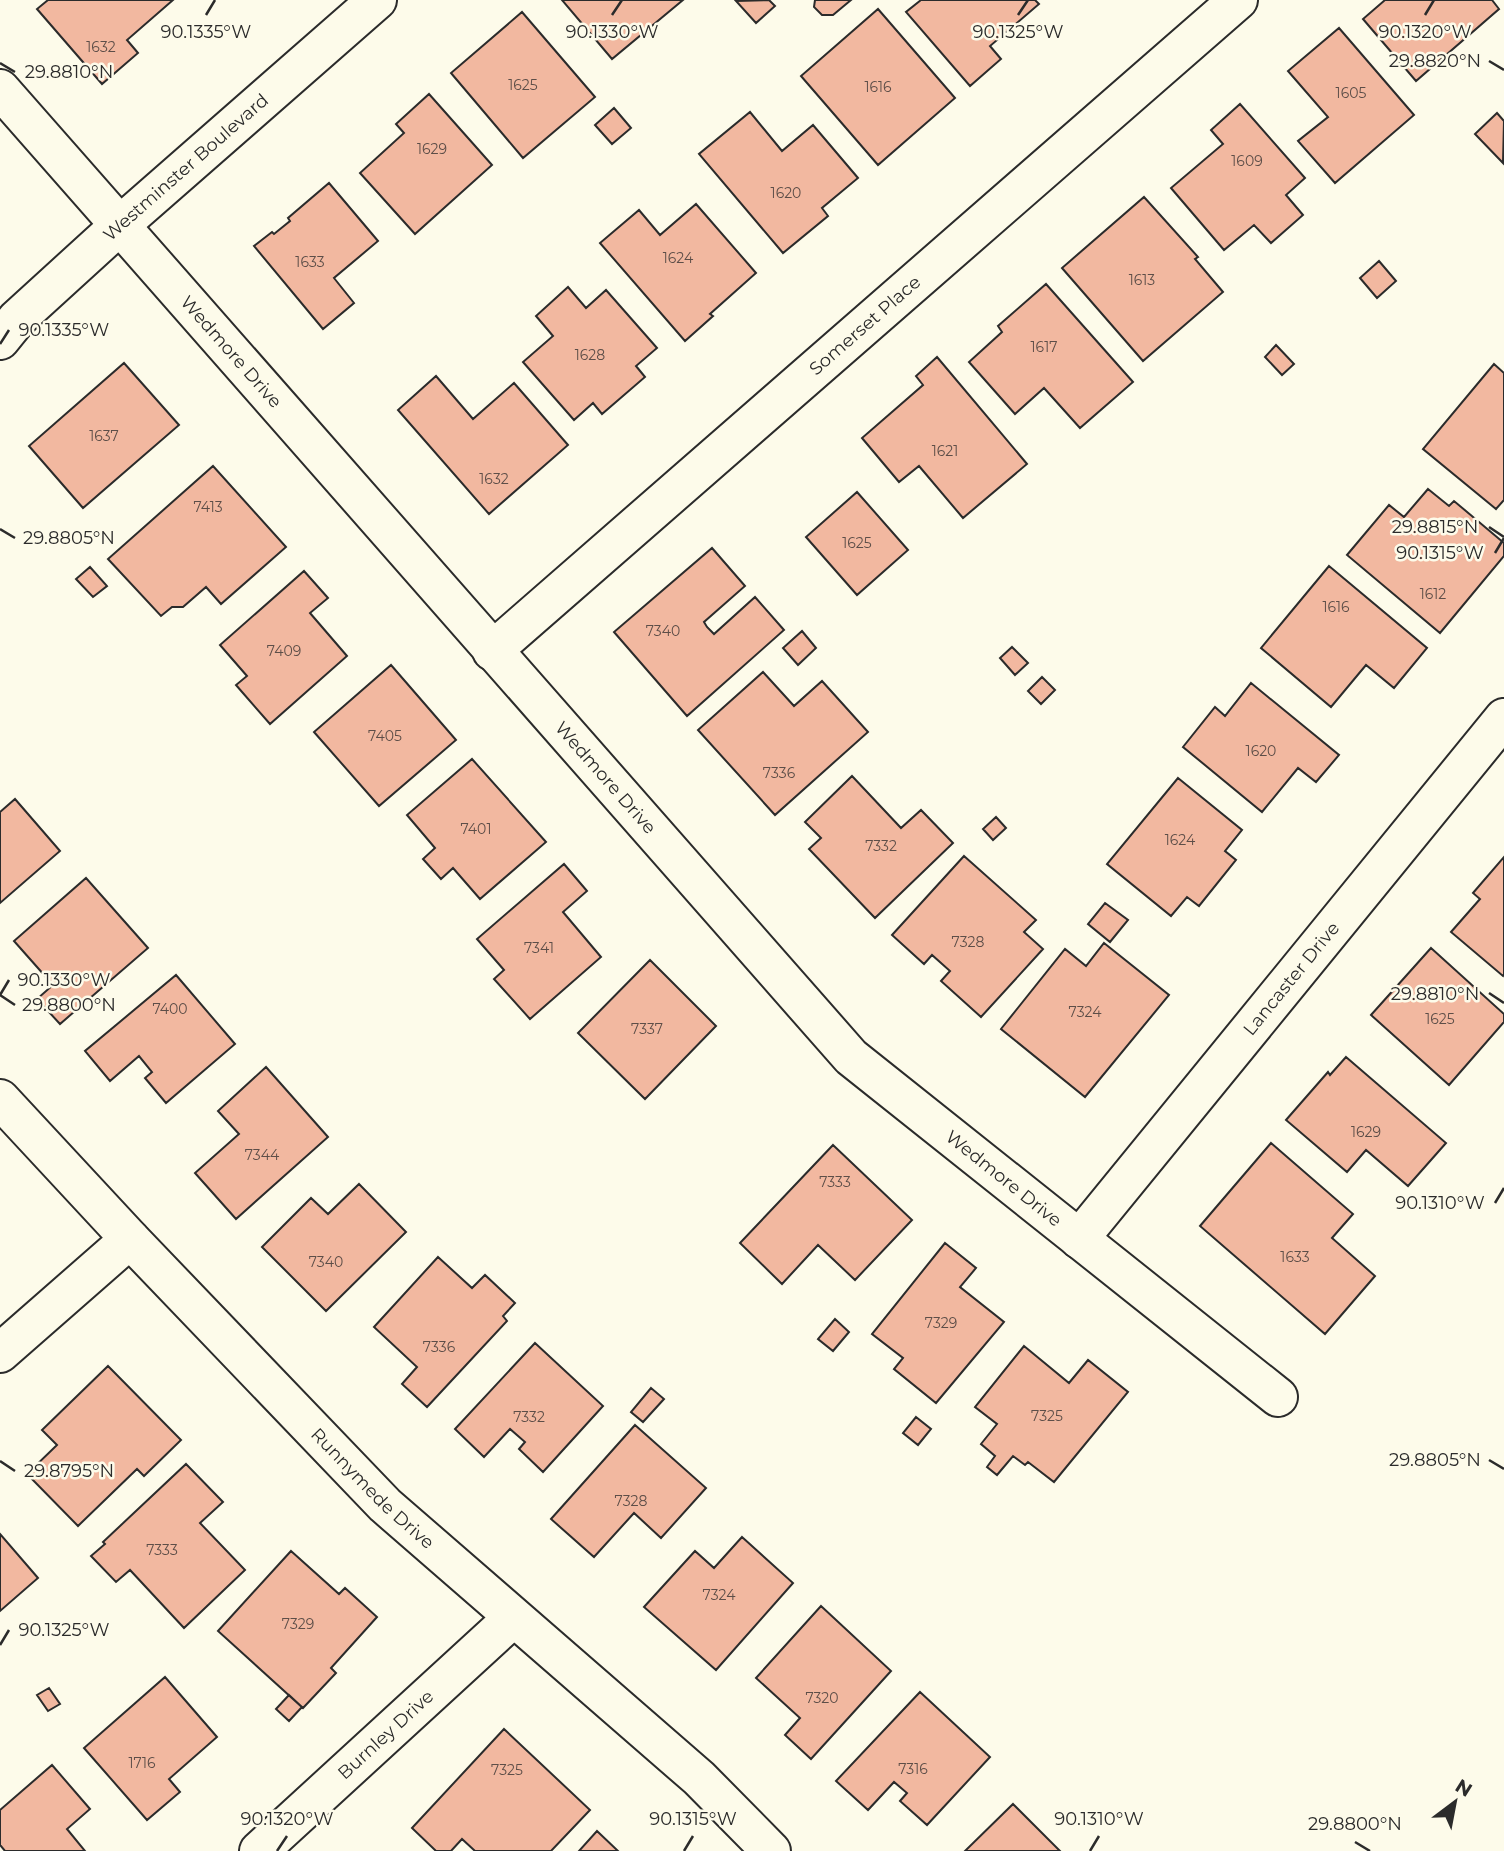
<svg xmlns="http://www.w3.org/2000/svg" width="1504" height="1851" font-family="Montserrat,sans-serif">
<rect width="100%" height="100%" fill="#fdfbea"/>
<path fill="#f2b8a0" stroke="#2b2b2b" stroke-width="2" d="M48 0H173L127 40 138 53 102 84 37 9Z
M562 0H683L612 59Z
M769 0 775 6 756 23 736 1Z
M815 0H851L833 15H822L814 7Z
M921 0H1035L1039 4 990 46 1001 59 970 86 906 12Z
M1385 0H1492L1499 9 1416 81 1363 19Z
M878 9 955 98 878 165 801 76Z
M522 12 595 97 523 158 451 73Z
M1339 28 1414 115 1335 183 1298 141 1328 117 1288 71Z
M429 94 492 165 415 234 360 173 404 133 396 124Z
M1240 104 1305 178 1286 195 1303 215 1271 243 1254 225 1224 250 1171 188 1223 144 1211 130Z
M614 108 631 128 612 144 595 125Z
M750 112 782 151 813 125 858 178 822 208 828 216 783 253 699 154Z
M1497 113 1504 121 1503 163 1475 134Z
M329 183 378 241 334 278 354 303 323 329 254 246 272 232 274 234 290 221 288 218Z
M1144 197 1198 257 1195 259 1223 292 1143 361 1062 268Z
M696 204 756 273 710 314 713 316 685 341 600 243 639 210 660 235Z
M1379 261 1396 281 1377 298 1360 278Z
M1046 284 1133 382 1080 428 1044 388 1015 414 969 362 1002 332 998 326Z
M568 287 586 308 606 290 657 348 636 366 645 377 602 414 593 403 574 420 523 362 553 336 536 316Z
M1276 345 1294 364 1282 375 1265 357Z
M937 357 1027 464 963 518 919 466 899 482 862 438 923 385 916 376Z
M124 363 179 425 83 508 29 446Z
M1494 364 1504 373V500L1496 509 1423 449Z
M436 376 473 419 514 383 568 445 489 514 398 410Z
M213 466 286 547 221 604 206 587 183 607H172L161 616 108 559Z
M1428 489 1449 506 1454 501 1504 543V556L1440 633 1347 555 1389 505 1404 517Z
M857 492 908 550 857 595 806 537Z
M712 548 745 586 704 622 707 627 714 634 755 597 784 630 687 716 614 632Z
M1329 566 1427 648 1394 688 1366 665 1331 707 1261 648Z
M90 567 107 586 93 597 76 579Z
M304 571 328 598 310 613 347 656 270 724 236 685 247 676 220 645Z
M802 631 816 648 798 665 783 648Z
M1012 647 1028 663 1015 675 1000 658Z
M391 665 456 740 379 806 314 732Z
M763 672 794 706 822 681 868 732 775 815 698 730Z
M1042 677 1055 690 1041 704 1028 691Z
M1251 683 1339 755 1316 782 1298 768 1262 812 1183 747 1215 707 1225 716Z
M472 759 546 842 480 899 453 868 441 879 423 859 435 848 407 815Z
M852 776 901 828 921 810 953 843 875 918 809 849 821 838 805 822Z
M1178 778 1242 830 1225 851 1236 860 1199 906 1187 897 1171 916 1107 864Z
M15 799 60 851 0 903V812Z
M996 817 1006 828 993 840 983 829Z
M964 856 1036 920 1024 932 1043 949 981 1017 941 981 950 971 932 955 924 964 892 935Z
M1504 857V974L1503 976 1451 932 1480 899 1473 893Z
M564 864 587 891 563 912 601 957 530 1019 494 979 504 970 477 939Z
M86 878 148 948 60 1024 37 999 53 985 14 941Z
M1105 903 1128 920 1110 942 1088 924Z
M1104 943 1169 995 1085 1097 1001 1029 1065 949 1086 966Z
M1431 948 1504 1014V1022L1449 1085 1371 1015Z
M650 960 716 1026 645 1099 578 1033Z
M176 975 235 1044 166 1103 145 1078 152 1072 139 1056 110 1081 85 1051Z
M1346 1057 1446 1143 1408 1186 1366 1150 1347 1172 1286 1120 1328 1072 1330 1075Z
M266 1067 328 1137 236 1219 195 1173 239 1134 218 1111Z
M1271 1143 1353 1214 1332 1238 1375 1276 1325 1334 1200 1226Z
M833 1145 912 1220 855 1280 818 1245 782 1284 740 1243Z
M359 1184 406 1232 326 1311 262 1247 311 1198 328 1214Z
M945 1243 976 1268 960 1287 1004 1322 936 1403 894 1369 903 1358 872 1334Z
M438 1257 472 1288 485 1275 515 1303 503 1316 507 1321 427 1407 402 1384 417 1367 374 1327Z
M835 1319 849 1332 833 1351 818 1339Z
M535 1343 603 1406 543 1472 519 1449 525 1442 510 1429 484 1457 455 1429Z
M1024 1346 1069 1383 1088 1360 1128 1392 1054 1482 1028 1462 1025 1465 1013 1456 997 1475 987 1467 995 1456 981 1444 997 1424 975 1407Z
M108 1366 181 1440 144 1476 137 1469 78 1526 27 1474 57 1445 42 1430Z
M651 1388 664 1399 643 1422 631 1412Z
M916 1417 931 1429 918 1445 903 1433Z
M635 1425 706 1488 661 1538 634 1513 594 1557 551 1519Z
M186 1464 223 1502 200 1523 245 1570 184 1628 130 1570 116 1582 91 1556 105 1544 103 1542Z
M0 1534 38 1578 0 1611Z
M742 1537 793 1583 716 1670 644 1607 695 1551 714 1568Z
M291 1551 339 1594 345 1588 377 1617 331 1668 336 1673 303 1708 218 1631Z
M821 1606 891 1671 811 1759 785 1735 800 1718 756 1678Z
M165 1677 217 1737 169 1779 180 1792 147 1820 84 1748Z
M49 1688 60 1704 48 1711 37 1695Z
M920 1692 990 1757 927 1825 900 1801 907 1793 894 1782 868 1810 836 1781Z
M289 1695 302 1707 289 1721 276 1709Z
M504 1729 590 1810 551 1851H475L462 1839 451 1851H436L412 1828Z
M52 1765 90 1809 67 1829 85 1851H5L0 1845V1810Z
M1013 1804 1060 1851H965Z
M597 1831 618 1851H579Z"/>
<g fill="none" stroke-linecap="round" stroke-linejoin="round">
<g stroke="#2b2b2b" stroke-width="42">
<g id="minor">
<path id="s1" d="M0 89 851 1057 1278 1397"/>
<path id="s2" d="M0 340 17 319 119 226 377 0"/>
<path id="s3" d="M492 651 1238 0"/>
<path id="s4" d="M0 1099 130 1239 385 1505 699 1778 771 1851"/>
<path id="s5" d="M1079 1239 1504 718"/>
<path d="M0 1353 130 1239"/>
<path id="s6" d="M259 1851 513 1618"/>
</g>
</g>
<use href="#minor" stroke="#fdfbea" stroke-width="38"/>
</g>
<path fill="none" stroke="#2b2b2b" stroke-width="2.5" d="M206 15 215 0M612 15 622 0M1018 15 1028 0M1425 15 1434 0M1489 61 1504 70M0 63 15 72M0 344 9 330M1489 527 1504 537M0 529 15 538M1495 553 1504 538M1489 993 1504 1003M0 995 9 980M0 995 15 1005M1495 1203 1504 1188M1489 1460 1504 1469M0 1461 15 1471M0 1645 9 1630M1355 1842 1370 1851M277 1851 287 1836M684 1851 693 1836M1090 1851 1099 1836"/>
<g text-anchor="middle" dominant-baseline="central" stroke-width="5" stroke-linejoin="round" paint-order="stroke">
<g font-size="14" fill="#5d4e48">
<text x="101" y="47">1632</text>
<text x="523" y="85">1625</text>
<text x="878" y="87">1616</text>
<text x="1351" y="93">1605</text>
<text x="432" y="149">1629</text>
<text x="1247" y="161">1609</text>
<text x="786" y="193">1620</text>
<text x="678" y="258">1624</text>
<text x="310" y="262">1633</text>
<text x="1142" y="280">1613</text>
<text x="1044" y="347">1617</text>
<text x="590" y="355">1628</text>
<text x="104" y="436">1637</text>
<text x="945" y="451">1621</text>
<text x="494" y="479">1632</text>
<text x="208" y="507">7413</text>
<text x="857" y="543">1625</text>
<text x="1433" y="594">1612</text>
<text x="1336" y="607">1616</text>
<text x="663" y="631">7340</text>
<text x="284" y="651">7409</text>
<text x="385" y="736">7405</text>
<text x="1261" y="751">1620</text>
<text x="779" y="773">7336</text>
<text x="476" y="829">7401</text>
<text x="1180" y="840">1624</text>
<text x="881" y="846">7332</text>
<text x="968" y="942">7328</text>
<text x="539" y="948">7341</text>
<text x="170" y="1009">7400</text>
<text x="1085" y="1012">7324</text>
<text x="1440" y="1019">1625</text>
<text x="647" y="1029">7337</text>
<text x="1366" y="1132">1629</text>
<text x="262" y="1155">7344</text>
<text x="835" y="1182">7333</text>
<text x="1295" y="1257">1633</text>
<text x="326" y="1262">7340</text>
<text x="941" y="1323">7329</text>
<text x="439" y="1347">7336</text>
<text x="1047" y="1416">7325</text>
<text x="529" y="1417">7332</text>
<text x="631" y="1501">7328</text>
<text x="162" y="1550">7333</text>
<text x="719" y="1595">7324</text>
<text x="298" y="1624">7329</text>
<text x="822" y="1698">7320</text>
<text x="142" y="1763">1716</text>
<text x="913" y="1769">7316</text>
<text x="507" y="1770">7325</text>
</g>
<g font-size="18" fill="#2b2b2b" stroke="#fdfbea">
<text stroke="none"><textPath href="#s2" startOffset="254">Westminster Boulevard</textPath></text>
<text stroke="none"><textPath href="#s3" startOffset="495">Somerset Place</textPath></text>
<text stroke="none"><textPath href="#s1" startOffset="350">Wedmore Drive</textPath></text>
<text stroke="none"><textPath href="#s1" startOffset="917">Wedmore Drive</textPath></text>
<text stroke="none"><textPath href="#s5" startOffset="336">Lancaster Drive</textPath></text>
<text stroke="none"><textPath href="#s1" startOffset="1484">Wedmore Drive</textPath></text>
<text stroke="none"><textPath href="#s4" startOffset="539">Runnymede Drive</textPath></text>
<text stroke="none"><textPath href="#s6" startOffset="172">Burnley Drive</textPath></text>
</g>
</g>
<g font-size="18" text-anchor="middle" fill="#2b2b2b" stroke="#fdfbea" stroke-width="5" stroke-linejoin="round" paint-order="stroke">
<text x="206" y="38">90.1335°W</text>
<text x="612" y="38">90.1330°W</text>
<text x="1018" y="38">90.1325°W</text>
<text x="1425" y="38">90.1320°W</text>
<text x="1435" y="67">29.8820°N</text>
<text x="69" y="78">29.8810°N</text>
<text x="64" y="336">90.1335°W</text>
<text x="1435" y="533">29.8815°N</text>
<text x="69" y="544">29.8805°N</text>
<text x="1440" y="559">90.1315°W</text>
<text x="64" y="986">90.1330°W</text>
<text x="1435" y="1000">29.8810°N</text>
<text x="69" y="1011">29.8800°N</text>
<text x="1440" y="1209">90.1310°W</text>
<text x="1435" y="1466">29.8805°N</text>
<text x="69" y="1477">29.8795°N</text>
<text x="64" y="1636">90.1325°W</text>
<text x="287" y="1825">90.1320°W</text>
<text x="693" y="1825">90.1315°W</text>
<text x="1099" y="1825">90.1310°W</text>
<text x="1355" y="1830">29.8800°N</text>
</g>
<g transform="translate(1455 1802) rotate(32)" stroke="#fdfbea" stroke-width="5" paint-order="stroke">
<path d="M0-5L12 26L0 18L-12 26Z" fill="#2b2b2b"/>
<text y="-10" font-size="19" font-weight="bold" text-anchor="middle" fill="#2b2b2b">N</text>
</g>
</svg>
